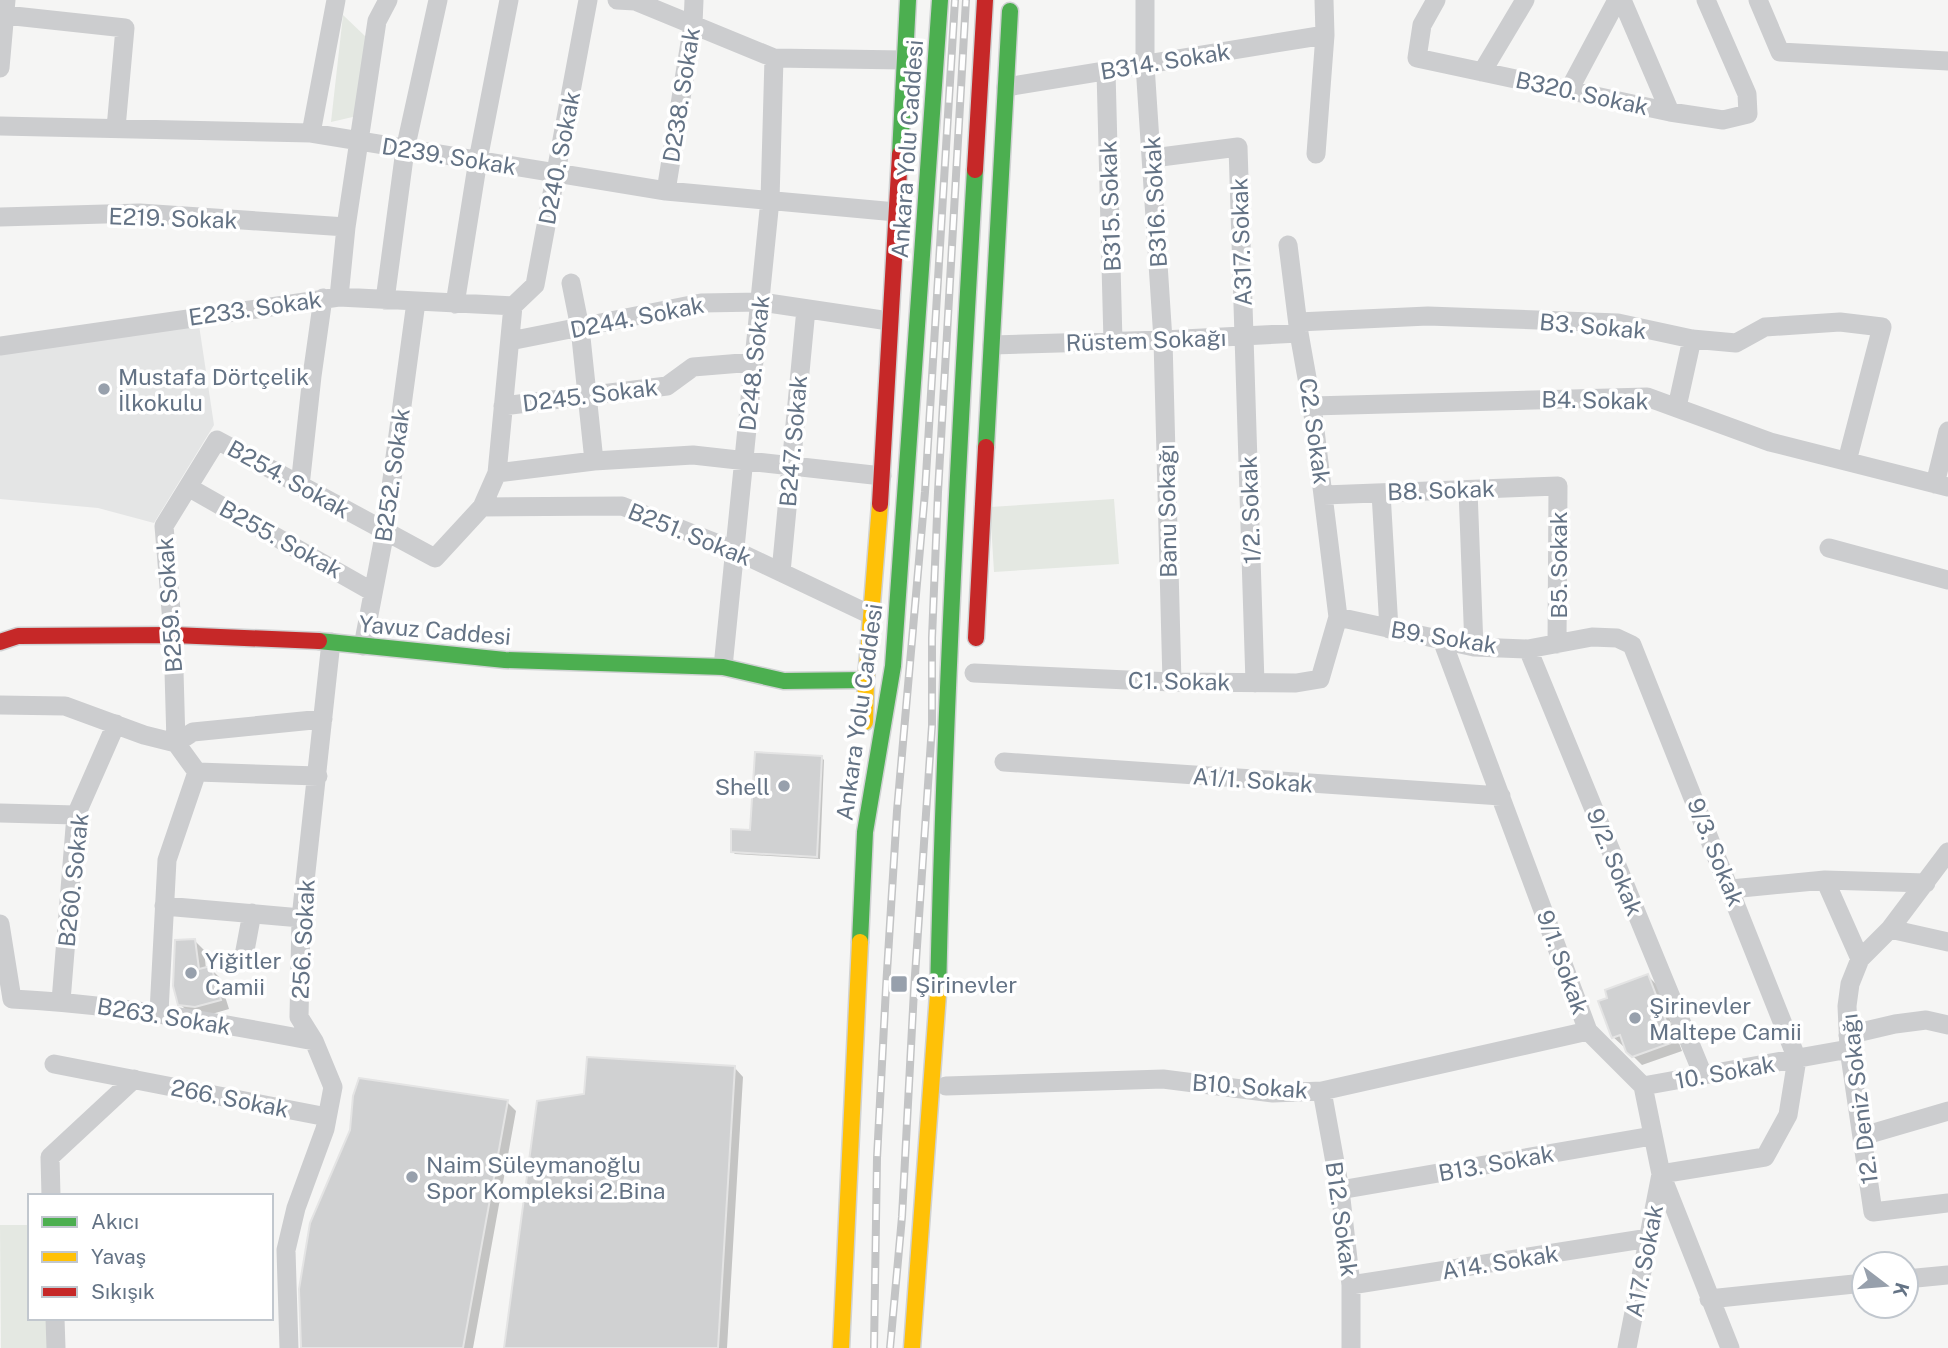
<svg xmlns="http://www.w3.org/2000/svg" width="1948" height="1348" font-family="'Public Sans',sans-serif">
<rect width="100%" height="100%" fill="#f5f5f4"/>
<path fill="#e4e5e5" d="M199 325 214 425 154 523 98 508 0 499V353Z"/>
<path fill="#e4e8e2" d="M343 15 366 37 357 116 331 122Z
M1114 499 1119 564 994 572 990 507Z
M0 1225H30V1318H47L48 1348H1Z"/>
<path fill="#0003" d="M821 757 824 760 820 859 735 854 732 851Z
M195 941 204 950 206 969 210 968 219 977 229 1009 205 1016 189 1013 180 1004Z
M1648 976 1657 985 1682 1051 1642 1065 1628 1051 1626 1045 1623 1046 1612 1036Z
M734 1067 743 1077 727 1348H506Z
M507 1102 516 1111 473 1348H302Z"/>
<path fill="#d0d1d2" stroke="#e4e4e4" stroke-width="2" d="M755 752 822 756 817 857 731 852V829L750 830Z
M195 939 199 969 211 966 221 1000 195 1007 178 1005 173 986 175 940Z
M1648 974 1674 1042 1632 1057 1626 1052 1620 1035 1612 1038 1611 1036 1598 1001 1607 998 1605 990Z
M587 1057 735 1066 718 1348H504L537 1101 584 1094Z
M359 1078 508 1100 463 1348H301L299 1289 310 1223 350 1130 353 1096Z"/>
<g fill="none" stroke-linecap="round" stroke-linejoin="round">
<g stroke="#d0d2d3" stroke-width="19">
<path id="fast" d="M900 154 908 0
M986 447 1010 11
M319 641 505 660 723 667 784 681 866 680
M860 942 865 832 893 666 940 0
M938 994C944 719 959 444 975 170"/>
</g>
<g stroke="#d0d2d3" stroke-width="19">
<path id="slow" d="M865 722 866 680 880 504
M841 1348 860 942
M912 1348 938 994"/>
</g>
<g stroke="#d0d2d3" stroke-width="19">
<path id="jam" d="M975 170 985 0
M880 504 900 154
M976 638 986 447
M0 642 18 636 173 635 319 641"/>
</g>
<path stroke="#cccdcf" stroke-width="19" d="M617 0 635 1 774 58 904 60
M1145 0V65L1163 340 1172 682
M1436 0 1422 25 1417 58 1670 112 1723 120 1748 114 1747 94 1706 0
M1622 0 1670 112
M1758 0 1780 52 1948 61
M5 15 125 28 116 128
M0 68 6 0
M1106 71 1113 342
M1482 72 1525 0
M1006 87 1325 35
M1569 90 1617 0
M0 126 311 133 666 191 896 212
M311 133 336 0
M1316 154 1325 35 1324 0
M1153 158 1238 147 1255 683
M666 191 693 24 694 0
M0 217 140 213 346 227
M571 283 580 328 594 461
M339 297 346 227 377 21 388 0
M385 300 405 150 438 0
M455 304 478 160 509 0
M513 306 535 285 588 0
M1298 322 1428 316 1618 323 1692 339 1736 343 1765 327 1840 322 1882 327 1847 461
M510 341 701 303 761 302 889 321
M992 345 1163 340 1299 333
M0 346 339 297 513 306
M503 406 667 386 693 367 754 362
M1312 406 1647 397 1770 442 1948 487
M1677 407 1692 339
M497 473 594 461 693 455 882 476
M1935 484 1948 431
M300 486 312 376 323 298
M188 487 373 592
M1468 490 1474 647
M1381 493 1389 629
M1324 495 1558 486 1557 644
M482 507 497 473 513 306
M1829 548 1948 580
M781 572 806 309
M1338 617 1474 647 1528 649 1592 637 1617 638 1632 645 1797 1059 1788 1115 1765 1157 1661 1174 1627 1348
M1442 640 1588 1031 1643 1086 1661 1174 1730 1348
M363 646 385 531 416 302
M1528 649 1703 1075
M723 667 770 200 774 58
M974 673 1172 682 1296 683 1320 679 1338 617 1312 406 1299 333 1288 245
M0 705 65 706 144 735 176 743 197 772 318 776
M176 743 173 635 164 526 217 440 435 558 482 507 622 506 734 550 871 615
M176 743 193 732 323 719
M1004 762 1501 796
M0 813 76 815
M1948 852 1890 929 1860 959 1850 984 1847 1006 1849 1049 1873 1212 1948 1203
M1825 880 1860 959
M1731 889 1825 880 1926 883
M164 906 301 918
M0 924 12 999C114 1004 214 1022 314 1041
M1890 929 1948 942
M243 961 252 913
M61 1001 76 815 116 724
M159 1012 167 860 197 772
M1848 1035 1895 1024 1926 1020 1948 1025
M54 1064 327 1117
M946 1086 1163 1079 1273 1093 1322 1091 1588 1031
M1643 1086 1849 1049
M1322 1091 1340 1190 1351 1285V1348
M1863 1136 1948 1111
M1340 1190 1652 1136
M51 1196 50 1157 134 1079
M1906 1279 1948 1275
M1351 1285 1649 1238
M1709 1299 1864 1283
M55 1318 56 1348
M289 1348 286 1250 296 1208 325 1129 333 1087 314 1041 299 1017 301 918 331 642"/>
<use href="#fast" stroke="#4caf50" stroke-width="16"/>
<use href="#slow" stroke="#ffc107" stroke-width="16"/>
<use href="#jam" stroke="#c62828" stroke-width="16"/>
<g stroke="#c3c4c5" stroke-width="8">
<path id="rail" d="M874 1348 877 1158 886 988 897 811 925 492 955 0
M890 1348 902 1217 914 990 932 726V638L938 492 966 0"/>
</g>
<use href="#rail" stroke="#fff" stroke-width="5" stroke-dasharray="16" stroke-linecap="butt"/>
</g>
<g fill="#97a0ac" stroke="#fff" stroke-width="2.5">
<circle cx="104" cy="389" r="7"/>
<circle cx="784" cy="786" r="7"/>
<circle cx="191" cy="973" r="7"/>
<rect x="890" y="975" width="18" height="18" rx="3.5"/>
<circle cx="1635" cy="1018" r="7"/>
<circle cx="412" cy="1177" r="7"/>
</g>
<g text-anchor="middle" dominant-baseline="central" stroke-width="7" stroke-linejoin="round" paint-order="stroke">
<g font-size="23" fill="#647385" stroke="#fff">
<text transform="translate(1165 61) rotate(-9)">B314. Sokak</text>
<text transform="translate(1582 93) rotate(12)">B320. Sokak</text>
<text transform="translate(681 95) rotate(-81)">D238. Sokak</text>
<text transform="translate(907 149) rotate(-86)">Ankara Yolu Caddesi</text>
<text transform="translate(449 156) rotate(9)">D239. Sokak</text>
<text transform="translate(559 158) rotate(-79)">D240. Sokak</text>
<text transform="translate(1155 202) rotate(-93)">B316. Sokak</text>
<text transform="translate(1110 206) rotate(-92)">B315. Sokak</text>
<text transform="translate(173 218) rotate(2)">E219. Sokak</text>
<text transform="translate(1241 242) rotate(-92)">A317. Sokak</text>
<text transform="translate(255 308) rotate(-8)">E233. Sokak</text>
<text transform="translate(637 317) rotate(-11)">D244. Sokak</text>
<text transform="translate(1593 326) rotate(5)">B3. Sokak</text>
<text transform="translate(1146 340) rotate(-2)">Rüstem Sokağı</text>
<text transform="translate(754 363) rotate(-84)">D248. Sokak</text>
<text transform="translate(590 395) rotate(-7)">D245. Sokak</text>
<text transform="translate(1595 400) rotate(1)">B4. Sokak</text>
<text transform="translate(1315 431) rotate(82)">C2. Sokak</text>
<text transform="translate(793 441) rotate(-85)">B247. Sokak</text>
<text transform="translate(392 475) rotate(-82)">B252. Sokak</text>
<text transform="translate(289 479) rotate(29)">B254. Sokak</text>
<text transform="translate(1441 490) rotate(-2)">B8. Sokak</text>
<text transform="translate(1250 510) rotate(-92)">1/2. Sokak</text>
<text transform="translate(1167 511) rotate(-91)">Banu Sokağı</text>
<text transform="translate(690 534) rotate(22)">B251. Sokak</text>
<text transform="translate(281 539) rotate(29)">B255. Sokak</text>
<text transform="translate(1558 565) rotate(-90)">B5. Sokak</text>
<text transform="translate(169 605) rotate(-94)">B259. Sokak</text>
<text transform="translate(435 630) rotate(5)">Yavuz Caddesi</text>
<text transform="translate(1444 637) rotate(9)">B9. Sokak</text>
<text transform="translate(1179 681) rotate(1)">C1. Sokak</text>
<text transform="translate(859 712) rotate(-82)">Ankara Yolu Caddesi</text>
<text transform="translate(1253 780) rotate(4)">A1/1. Sokak</text>
<text transform="translate(1716 852) rotate(68)">9/3. Sokak</text>
<text transform="translate(1615 862) rotate(68)">9/2. Sokak</text>
<text transform="translate(73 880) rotate(-84)">B260. Sokak</text>
<text transform="translate(303 939) rotate(-87)">256. Sokak</text>
<text transform="translate(1563 962) rotate(70)">9/1. Sokak</text>
<text transform="translate(164 1016) rotate(9)">B263. Sokak</text>
<text transform="translate(1725 1072) rotate(-10)">10. Sokak</text>
<text transform="translate(1250 1086) rotate(4)">B10. Sokak</text>
<text transform="translate(230 1098) rotate(11)">266. Sokak</text>
<text transform="translate(1859 1099) rotate(-97)">12. Deniz Sokağı</text>
<text transform="translate(1496 1163) rotate(-10)">B13. Sokak</text>
<text transform="translate(1342 1219) rotate(82)">B12. Sokak</text>
<text transform="translate(1644 1261) rotate(-79)">A17. Sokak</text>
<text transform="translate(1500 1262) rotate(-9)">A14. Sokak</text>
</g>
<g font-size="23" fill="#647385" stroke="#fff" text-anchor="start">
<text x="118" y="376">Mustafa Dörtçelik<tspan x="118" dy="26">İlkokulu</tspan></text>
<text x="770" y="786" text-anchor="end">Shell</text>
<text x="205" y="960">Yiğitler<tspan x="205" dy="26">Camii</tspan></text>
<text x="915" y="984">Şirinevler</text>
<text x="1649" y="1005">Şirinevler<tspan x="1649" dy="26">Maltepe Camii</tspan></text>
<text x="426" y="1164">Naim Süleymanoğlu<tspan x="426" dy="26">Spor Kompleksi 2.Bina</tspan></text>
</g>
</g>
<rect x="28" y="1194" width="245" height="126" fill="#ffffff" stroke="#c1c7ce" stroke-width="2"/>
<rect x="42" y="1217" width="35" height="10" fill="#4caf50" stroke="#c1c7ce" stroke-width="2"/>
<text x="91" y="1229" font-size="21" fill="#647385">Akıcı</text>
<rect x="42" y="1252" width="35" height="10" fill="#ffc107" stroke="#c1c7ce" stroke-width="2"/>
<text x="91" y="1264" font-size="21" fill="#647385">Yavaş</text>
<rect x="42" y="1287" width="35" height="10" fill="#c62828" stroke="#c1c7ce" stroke-width="2"/>
<text x="91" y="1299" font-size="21" fill="#647385">Sıkışık</text>
<g transform="translate(1885 1285) rotate(106)"><circle r="33" fill="#ffffff" stroke="#c1c7ce" stroke-width="2"/>
<path d="M0-5L12 26L0 18L-12 26Z" fill="#97a0ac"/>
<text y="-10" font-size="19" font-weight="bold" text-anchor="middle" fill="#647385">K</text>
</g>
</svg>
